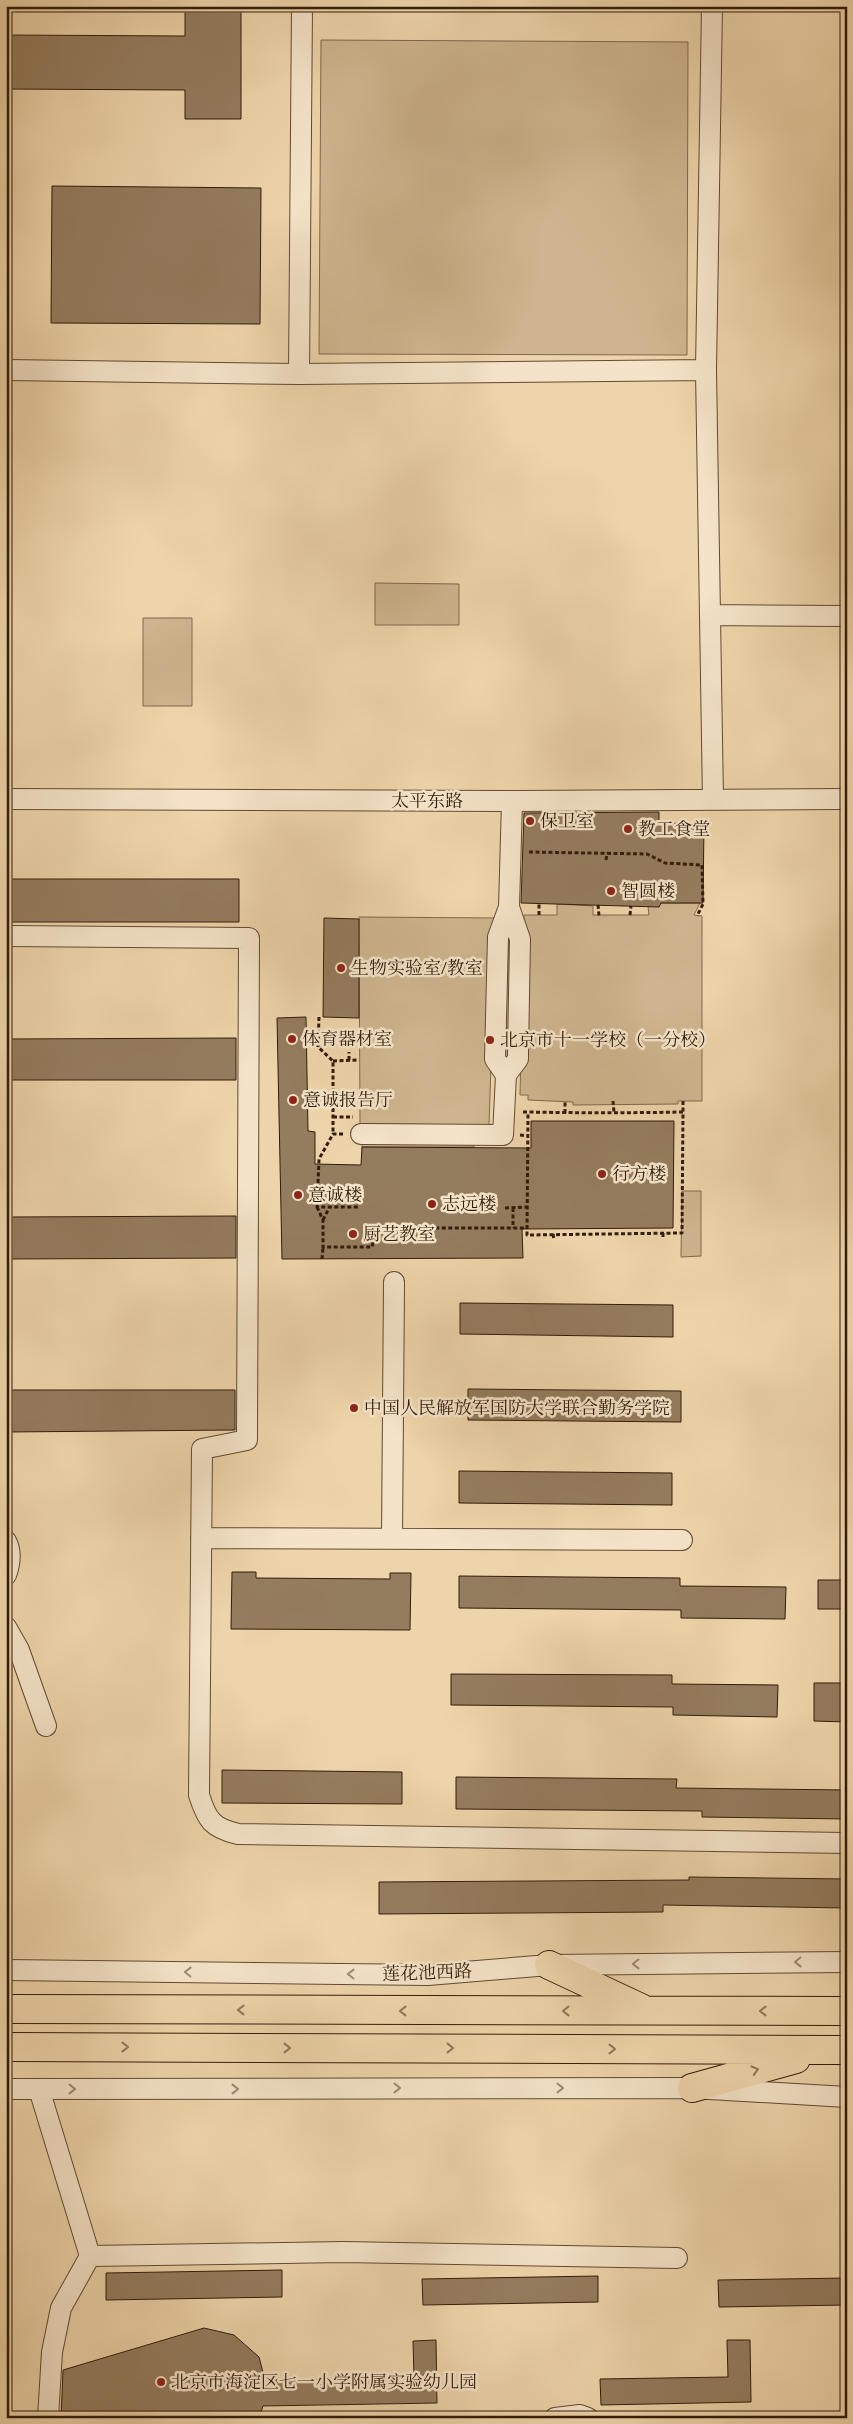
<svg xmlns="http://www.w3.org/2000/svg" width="853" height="2424" font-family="Cardo,'Noto Serif SC',serif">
<rect width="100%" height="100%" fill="#eed4aa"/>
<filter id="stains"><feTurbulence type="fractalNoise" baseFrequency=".004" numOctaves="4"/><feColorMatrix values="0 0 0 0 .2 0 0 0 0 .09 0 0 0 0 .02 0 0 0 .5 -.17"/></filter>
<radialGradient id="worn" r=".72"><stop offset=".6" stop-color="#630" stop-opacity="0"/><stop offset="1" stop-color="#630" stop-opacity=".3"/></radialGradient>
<path fill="#ceb58f" stroke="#80684d" d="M321 40 688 42 687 355 319 354Z
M375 583 459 584V625H375Z
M143 618H192V706H143Z
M661 903H700L694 915 702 916V1101H678V1104L573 1105V1102L528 1100V1095H520L524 915H557V904L593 906V915H649L648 907Z
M359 917 496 918 489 1125 360 1124Z
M502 949H515L513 1053 506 1058 499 1053Z
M362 1144H474V1147H362Z
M682 1191H701V1256L681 1257Z"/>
<path fill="#947c5e" stroke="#321c0b" d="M185 6H241V119H185V90L6 89V35L185 36Z
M52 186 261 188 260 324 51 323Z
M659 812V823L704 824 703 903H661L659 907 521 903 524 813Z
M6 879H239V922H6Z
M324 918 359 919V1018L323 1017Z
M306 1017 308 1131 315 1132V1164L361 1165 362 1147 531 1148V1121H674L673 1228 522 1229 523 1258 282 1259 277 1018Z
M236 1038V1080H6V1039Z
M236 1216V1258L6 1259V1217Z
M460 1303 673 1305V1337L460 1334Z
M468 1389 681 1391V1422L468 1420Z
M6 1390H235V1430L6 1432Z
M459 1471 672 1473V1505L459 1503Z
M232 1572H256V1578L390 1579V1573H411L410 1630 231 1629Z
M459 1576 680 1578V1586L786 1587 785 1619 681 1618V1610L459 1608Z
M818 1580H847V1609H818Z
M451 1674 672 1675V1684L778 1685 777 1717 673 1715V1707L451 1705Z
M814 1683H847V1722L814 1721Z
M222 1770 402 1772V1804L222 1803Z
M456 1777 677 1779 676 1788 847 1790V1819L702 1817V1811L456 1809Z
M689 1877 847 1879V1908L663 1905V1912L379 1914V1882L689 1880Z
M282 2270V2297L106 2300V2273Z
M598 2276V2302L423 2305 422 2279Z
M847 2278V2305L719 2307 718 2280Z
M204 2328 234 2335 259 2357 265 2380 414 2378 413 2341 436 2340 437 2403 263 2406 259 2418H61L63 2370Z
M727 2340H750L751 2402 601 2405 600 2379 728 2377Z"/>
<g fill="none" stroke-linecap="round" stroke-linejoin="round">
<g stroke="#614a33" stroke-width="22">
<path id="minor" d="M712 6 706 370 713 800
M6 370 299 374 706 370
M299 374 302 6
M710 615 847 616
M6 799 512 801 847 799
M6 936 249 938 247 1440 202 1449 199 1795C207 1820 212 1828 238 1834L847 1843
M506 1075 495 1059 498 937 509 907
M361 1134 503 1135 506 1075 518 1059V1052L520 939 509 907 512 801
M201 1538 682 1540
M392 1539 394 1282
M6 1541C12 1552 10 1564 6 1575
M6 1627 19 1650 46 1726
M6 1970 428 1975 549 1965 847 1962
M6 2089 692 2088 847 2097
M39 2089 90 2256 343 2252 677 2258
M48 2418 52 2352 61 2308 90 2256
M555 2418 580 2415 588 2418"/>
</g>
<g stroke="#321c0b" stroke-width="30">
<path id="highway" d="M549 1965 641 2008
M6 2009 847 2011
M6 2047 847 2050
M692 2088 796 2059"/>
</g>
<path stroke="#321c0b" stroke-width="3" stroke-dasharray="4 2.5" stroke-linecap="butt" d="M529 852 647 854 665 863 702 865 703 904 697 916
M606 860 607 853
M598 905 599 916
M539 915V904
M630 915 631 906
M319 1017 318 1047 333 1061V1134
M349 1060V1052
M333 1061 359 1060
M613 1101 614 1113
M683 1101V1112
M523 1112H528C580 1113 631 1113 683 1112L682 1233 527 1235 528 1112
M565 1113V1102
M333 1117H353
M343 1134H333L319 1159 317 1207H360
M520 1135 528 1136
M317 1207 323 1220V1247H372L376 1228H527
M505 1208 527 1207
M513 1208V1228
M323 1220 329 1208
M663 1233V1239
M553 1234 554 1240
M322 1259 323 1247"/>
<use href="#minor" stroke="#f4e3c8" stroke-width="20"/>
<use href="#highway" stroke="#eed4aa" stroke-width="28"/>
</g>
<defs><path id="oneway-chevron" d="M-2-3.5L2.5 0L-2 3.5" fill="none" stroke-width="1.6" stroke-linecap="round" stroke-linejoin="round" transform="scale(1.25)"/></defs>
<g stroke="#9d8973">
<use href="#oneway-chevron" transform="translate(798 1962) rotate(179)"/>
<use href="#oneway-chevron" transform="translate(636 1964) rotate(179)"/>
<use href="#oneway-chevron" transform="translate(188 1972) rotate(-179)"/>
<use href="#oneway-chevron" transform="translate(351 1974) rotate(-179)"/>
<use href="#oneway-chevron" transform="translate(397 2088)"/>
<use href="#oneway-chevron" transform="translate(560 2088)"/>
<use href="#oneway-chevron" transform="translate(72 2089)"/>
<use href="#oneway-chevron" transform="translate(235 2089)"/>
</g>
<g stroke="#90785a">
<use href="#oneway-chevron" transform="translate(241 2010) rotate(-180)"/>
<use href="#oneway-chevron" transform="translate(403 2011) rotate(-180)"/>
<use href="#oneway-chevron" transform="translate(566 2011) rotate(-180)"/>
<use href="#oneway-chevron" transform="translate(763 2011) rotate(180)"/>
<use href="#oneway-chevron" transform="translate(125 2047)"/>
<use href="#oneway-chevron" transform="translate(287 2048)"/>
<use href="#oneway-chevron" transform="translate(450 2048)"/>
<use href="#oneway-chevron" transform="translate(612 2049)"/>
<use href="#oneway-chevron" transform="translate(755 2070) rotate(-16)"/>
</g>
<g fill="#8f2418" stroke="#f4e3c8" stroke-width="2">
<circle cx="530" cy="821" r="5"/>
<circle cx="628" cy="829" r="5"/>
<circle cx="611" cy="891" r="5"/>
<circle cx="341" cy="968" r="5"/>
<circle cx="292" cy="1039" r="5"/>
<circle cx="490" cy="1040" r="5"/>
<circle cx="293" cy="1100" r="5"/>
<circle cx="602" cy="1174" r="5"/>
<circle cx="298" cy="1195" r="5"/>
<circle cx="432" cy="1204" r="5"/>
<circle cx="353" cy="1234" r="5"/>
<circle cx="354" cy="1408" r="5"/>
<circle cx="161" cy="2382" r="5"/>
</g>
<g text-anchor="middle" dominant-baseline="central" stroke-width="5" stroke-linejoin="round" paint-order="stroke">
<g font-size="18" fill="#321c0b" stroke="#f4e3c8">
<text x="427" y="801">太平东路</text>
<text transform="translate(427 1973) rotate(-2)">莲花池西路</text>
</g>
<g font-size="18" fill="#321c0b" stroke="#f4e3c8" text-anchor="start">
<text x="540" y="821">保卫室</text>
<text x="638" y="829">教工食堂</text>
<text x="621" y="891">智圆楼</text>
<text x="351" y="968">生物实验室/教室</text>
<text x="302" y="1039">体育器材室</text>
<text x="500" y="1040">北京市十一学校（一分校）</text>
<text x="303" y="1100">意诚报告厅</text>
<text x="612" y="1174">行方楼</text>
<text x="308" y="1195">意诚楼</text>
<text x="442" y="1204">志远楼</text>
<text x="363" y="1234">厨艺教室</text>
<text x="364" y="1408">中国人民解放军国防大学联合勤务学院</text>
<text x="171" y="2382">北京市海淀区七一小学附属实验幼儿园</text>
</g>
</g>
<rect width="853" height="2424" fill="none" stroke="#eed4aa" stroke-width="25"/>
<rect x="8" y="8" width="838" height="2409" fill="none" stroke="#321c0b" stroke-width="2.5"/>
<rect x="12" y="12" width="828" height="2399" fill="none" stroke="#321c0b"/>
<rect width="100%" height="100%" filter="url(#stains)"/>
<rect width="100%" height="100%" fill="url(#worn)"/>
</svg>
